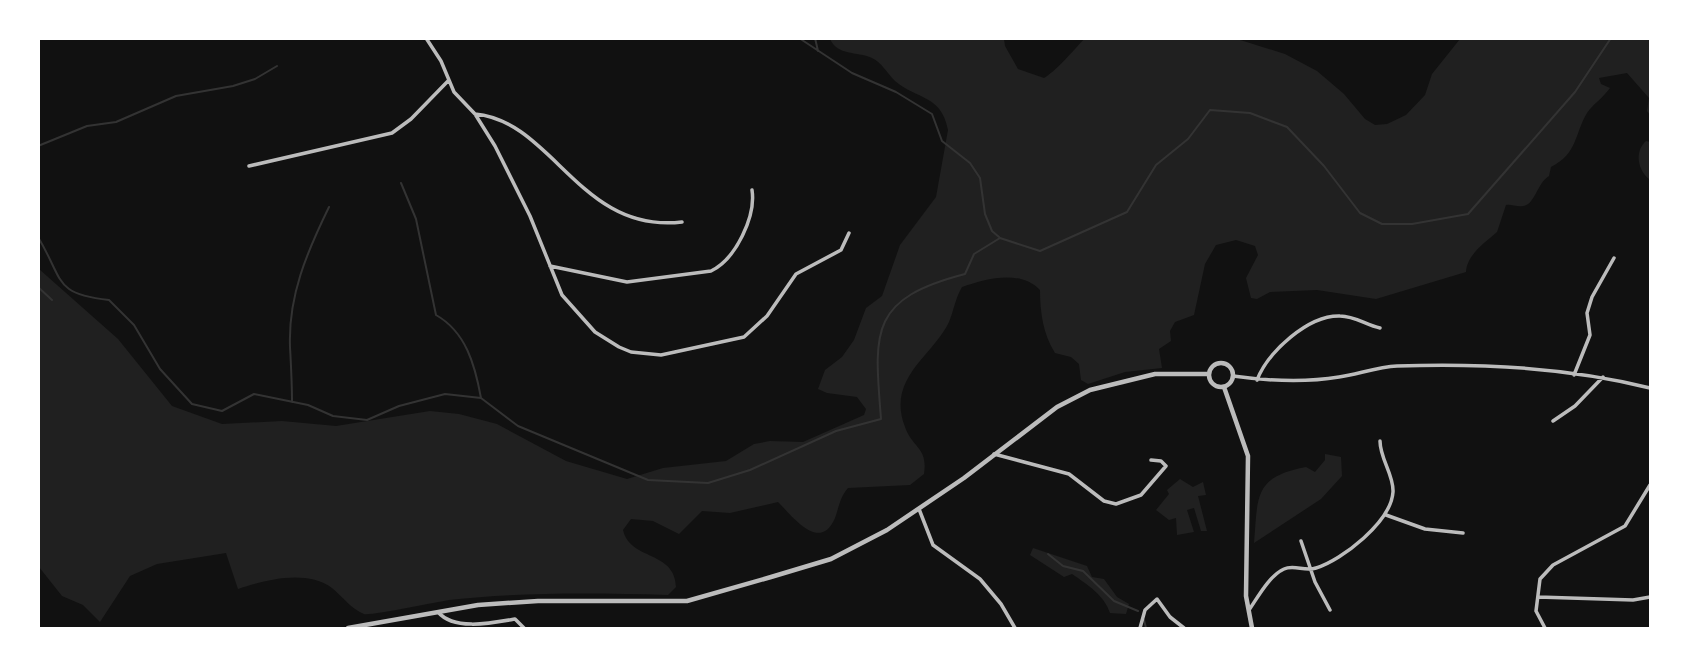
<svg xmlns="http://www.w3.org/2000/svg" width="1689" height="667" font-family="Jost,sans-serif">
<rect width="100%" height="100%" fill="#111"/>
<path fill="#202020" d="M830 39H1004L1005 46 1018 69 1044 78C1055 72 1074 50 1084 39H1237L1285 54 1317 71 1344 94 1365 119 1375 125 1387 124 1406 115 1425 95 1432 74 1460 39H1650V115L1647 111 1649 98 1627 73 1599 78 1601 84 1610 88C1603 98 1593 104 1587 113 1574 135 1578 153 1551 167L1549 176C1537 183 1535 205 1523 206 1517 207 1511 204 1506 205L1497 232C1486 242 1467 254 1466 272L1376 299 1317 290 1270 292 1257 299 1251 298 1246 278 1258 255 1255 246 1236 240 1216 245 1205 264 1194 315 1175 322 1170 331 1171 341 1159 349 1162 368 1125 372 1088 384 1081 380 1079 364 1071 357 1055 353C1043 334 1040 312 1040 290 1020 269 985 279 962 287 955 299 954 310 949 322 933 356 886 378 905 427 913 449 928 447 924 474L910 485 848 488C840 497 839 507 835 518 820 553 793 517 778 502L730 513 702 511 679 534 653 521 631 519 623 530C630 561 675 550 676 587L668 595C595 593 522 592 449 600 437 602 370 616 364 614 351 609 343 597 332 588 306 569 265 580 238 589L226 553 157 564 130 576 100 622 83 605 62 596 39 567V269L118 339 172 406 222 424 282 421 336 426 430 411 459 414 497 424 566 461 627 479 663 468 726 461 754 444 770 441 803 442 864 415 866 409 857 397 827 393 818 389 825 370 842 357 854 340 866 308 882 296 900 245 936 197 948 130C941 94 917 100 895 81 887 73 882 63 872 58 856 51 838 56 830 39Z
M1646 141 1650 142 1649 179C1638 170 1634 152 1646 141Z
M1325 454 1341 457 1342 476 1321 499 1254 543C1258 497 1253 477 1306 467L1315 472 1325 460Z
M1180 479 1193 487 1203 482 1206 495 1198 496 1207 531H1201L1194 508 1187 510 1194 532 1177 535 1176 518 1169 520 1156 510 1169 494 1167 490Z
M1033 548 1087 566 1092 577 1104 579 1117 597 1129 604 1126 614 1110 613C1104 595 1088 585 1072 574L1064 577 1030 555Z"/>
<g fill="none" stroke-linecap="round" stroke-linejoin="round">
<path stroke="#333" stroke-width="2" d="M799 38 852 73 896 92 932 114 942 141 970 163 980 178 985 214 992 231 999 237
M815 38 818 51
M38 146 87 126 116 122 176 96 233 86 255 79 277 66
M401 183 416 219 436 315C466 332 475 365 481 398
M38 237C64 280 53 294 109 300L134 325 160 369 192 404 222 411 254 394 308 405 333 416 367 420 399 406 445 394 481 398 518 426 648 480 708 483 750 470 836 431 881 419C874 331 869 299 965 274L974 254 1000 238 1040 251 1127 212 1156 165 1188 139 1210 110 1250 113 1287 127 1324 166 1360 213 1382 224H1412L1468 214 1575 92 1611 38
M38 287 52 300
M292 402C292 383 291 365 290 347 288 296 307 252 329 207
M1048 554 1063 566 1083 571 1114 601 1138 611
M1144 620 1146 628"/>
<path stroke="#bcbcbc" stroke-width="3.5" d="M426 38 441 61 454 92 475 114 495 146 530 216 562 295 595 332 619 347 631 352 661 355 744 337 767 316 796 274 841 250 849 233
M475 114C553 121 580 234 682 222
M249 166 392 133 411 119 448 81
M550 266 627 282 711 271C736 259 756 216 752 190
M1574 375 1590 335 1587 313 1592 297 1614 258
M1233 376C1269 381 1303 383 1339 377 1358 374 1378 367 1397 366 1480 363 1570 368 1650 388
M1257 380C1268 352 1308 315 1340 316 1355 316 1366 325 1380 328
M1553 421 1575 406 1603 377
M994 454 1069 474 1104 501 1116 504 1141 495 1166 466 1161 461 1151 460
M919 509 933 545 980 579 1001 604 1015 628
M1386 515 1425 529 1463 533
M1301 541 1315 582 1330 610
M1538 597 1633 600 1650 597
M1249 610C1258 597 1269 576 1284 569 1294 564 1305 572 1316 568 1342 560 1391 522 1393 492 1394 475 1380 459 1380 441
M438 612C454 631 492 623 515 619L524 628
M1140 628 1145 610 1157 599 1170 617 1184 628
M1545 628 1536 611 1540 579 1553 565 1625 526 1650 485"/>
<path stroke="#bcbcbc" stroke-width="4.5" d="M1209 375a12 12 0 1 1 24 0a12 12 0 1 1-24 0Z
M1224 387 1248 456 1246 596 1252 628
M348 628 478 605 538 601H687L771 577 831 559 887 530 964 478 1057 407 1090 390 1155 374H1209"/>
</g>
<rect width="1689" height="667" fill="none" stroke="#ffffff" stroke-width="80"/>
</svg>
